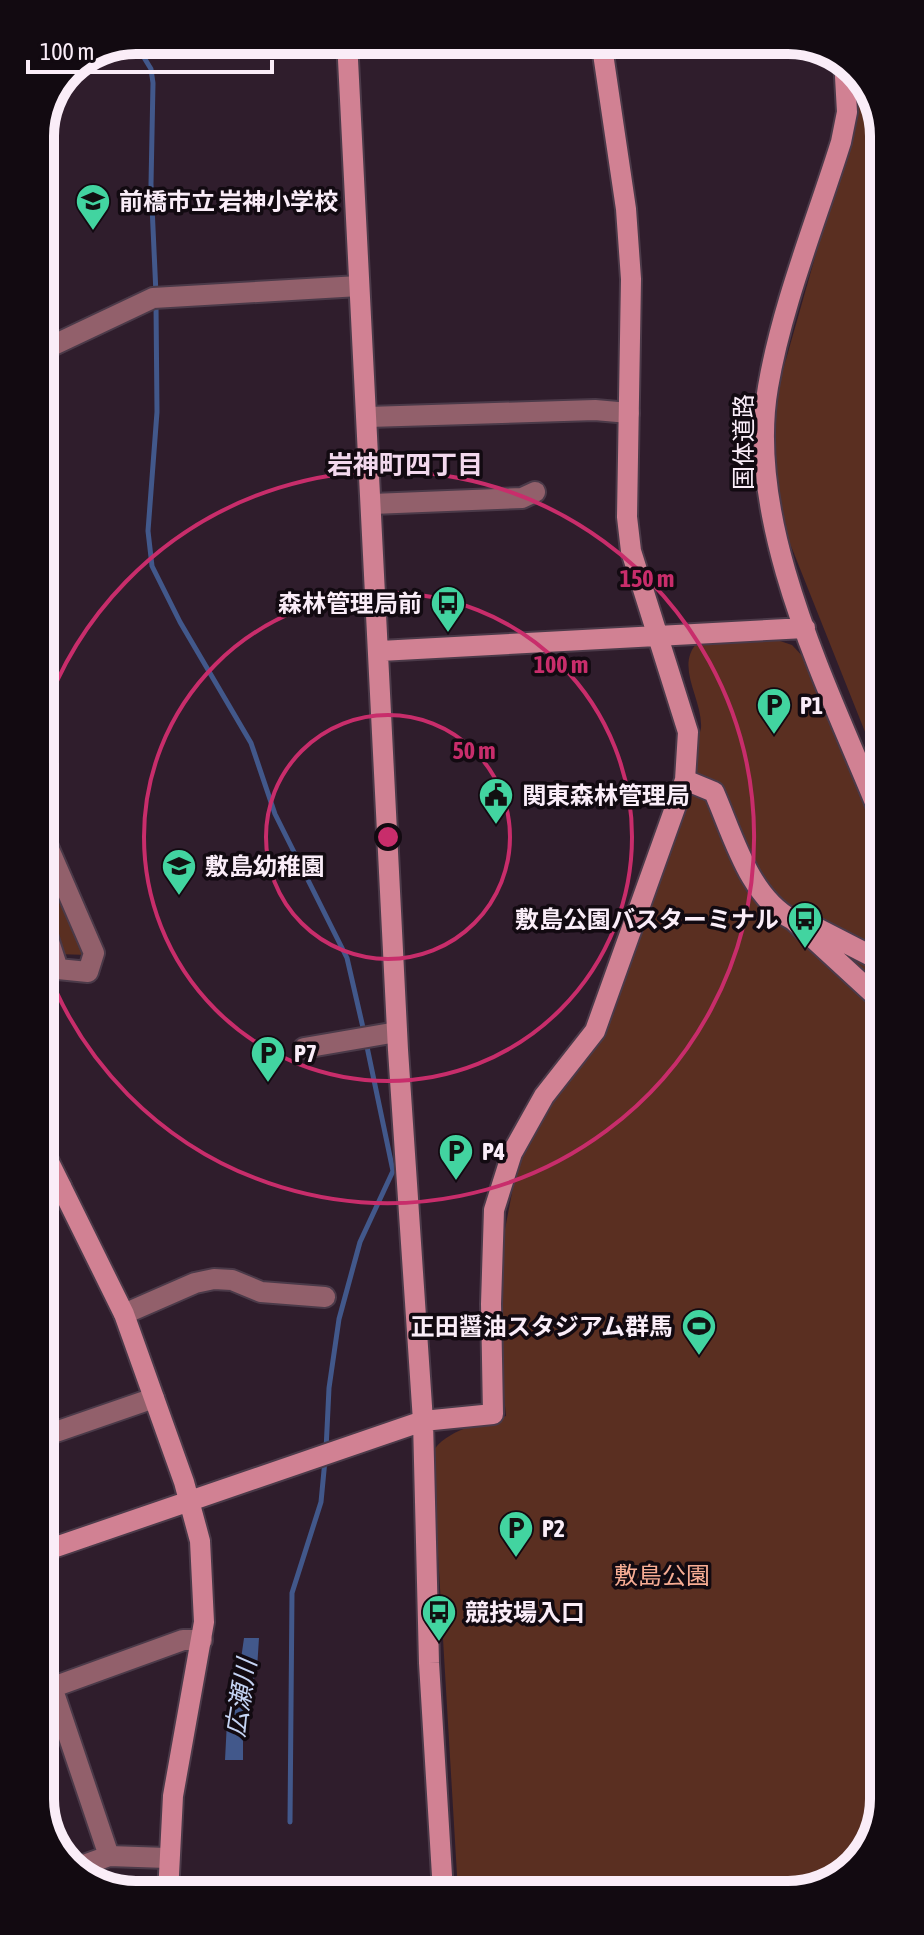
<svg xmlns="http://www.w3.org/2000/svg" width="924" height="1935" font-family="'Asap Condensed','Noto Sans JP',sans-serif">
<rect width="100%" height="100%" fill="#2f1d2c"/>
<path fill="#5a2f21" d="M852 67 879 104 881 772 789 541 779 501 772 439 777 391 846 148Z
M774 639 792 645 807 661 881 846 884 1805 865 1857 820 1890 458 1892 432 1453C446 1429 481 1424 506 1416L501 1365 499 1261 518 1161 556 1093 614 1013 683 805 701 728C703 699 674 666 698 642Z
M42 848 89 955 55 954 42 903Z"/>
<path fill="#42588b" d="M244 1638H259L257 1669 243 1715V1760H225L228 1702 240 1666Z
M188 1876 213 1878V1894H188Z
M240 1879H295L296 1894H240Z"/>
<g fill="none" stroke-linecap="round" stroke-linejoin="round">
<path stroke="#42588b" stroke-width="5" d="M134 41 151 69 153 83 151 184 156 294
M156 304 157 412 148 531 152 566 180 622 251 743 275 814 347 958 364 1032
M326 1450 329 1388 339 1319 360 1242 393 1171 366 1042
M290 1822 292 1593 321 1502 325 1460"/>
<g stroke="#4b3a49" stroke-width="24">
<path id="street" d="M41 351 153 298 359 286
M368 417 595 410 629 413
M372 504 522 498 535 492
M42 833 94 953 88 972 58 969 43 973
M43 923 58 969
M304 1048 397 1032
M43 1192 61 1186
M124 1314 195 1283 214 1279 232 1280 261 1292 325 1297
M44 1436 154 1398
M52 1687 109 1856
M45 1690 183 1640H202
M73 1869 109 1856 167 1858"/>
</g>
<g stroke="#4b3a49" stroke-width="24">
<path id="secondary" d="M347 40 398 1050 423 1421 429 1663 443 1892
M844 59 847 112 841 142C816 222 782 304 768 387 744 525 830 691 881 817
M380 651 805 628
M685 780 714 792C733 835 749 897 793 920L881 1001
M805 922 881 961
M43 1150 124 1314 184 1482 200 1541 204 1622 173 1796 168 1894
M44 1551 423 1421 493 1414 491 1304 494 1210 512 1153 544 1096 595 1031 685 780 688 732 631 551 627 517 631 279 626 209 601 40"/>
</g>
<use href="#street" stroke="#92606b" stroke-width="20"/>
<use href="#secondary" stroke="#d18193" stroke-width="20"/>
</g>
<g fill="none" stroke="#c82d6b" stroke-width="4">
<circle cx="388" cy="837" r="122"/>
<circle cx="388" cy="837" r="244"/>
<path d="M42 718A366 366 0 1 1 43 959"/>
</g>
<defs>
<g id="school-pin" transform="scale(1.8)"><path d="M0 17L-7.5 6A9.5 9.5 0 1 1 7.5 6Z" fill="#42d4a0" stroke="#120a11"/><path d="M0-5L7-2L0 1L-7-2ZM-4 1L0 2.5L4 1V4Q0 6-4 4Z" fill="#111"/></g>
<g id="bus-pin" transform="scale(1.8)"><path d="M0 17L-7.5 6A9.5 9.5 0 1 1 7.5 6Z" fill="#42d4a0" stroke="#120a11"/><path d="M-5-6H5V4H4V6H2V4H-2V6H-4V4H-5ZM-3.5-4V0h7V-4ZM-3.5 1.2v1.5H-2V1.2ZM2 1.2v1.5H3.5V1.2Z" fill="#111"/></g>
<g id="parking-pin" transform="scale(1.8)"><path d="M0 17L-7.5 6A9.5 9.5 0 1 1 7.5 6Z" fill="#42d4a0" stroke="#120a11"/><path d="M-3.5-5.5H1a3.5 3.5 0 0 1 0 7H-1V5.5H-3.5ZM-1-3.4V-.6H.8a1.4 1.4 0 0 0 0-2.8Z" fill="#111"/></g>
<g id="civic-pin" transform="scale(1.8)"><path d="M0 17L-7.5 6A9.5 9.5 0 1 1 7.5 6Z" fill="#42d4a0" stroke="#120a11"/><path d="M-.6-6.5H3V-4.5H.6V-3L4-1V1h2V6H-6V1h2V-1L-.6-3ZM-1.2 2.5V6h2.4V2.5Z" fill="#111"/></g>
<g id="stadium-pin" transform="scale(1.8)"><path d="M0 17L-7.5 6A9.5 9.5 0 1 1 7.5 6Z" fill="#42d4a0" stroke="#120a11"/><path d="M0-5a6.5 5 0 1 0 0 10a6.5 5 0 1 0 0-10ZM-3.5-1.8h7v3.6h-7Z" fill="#111"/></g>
</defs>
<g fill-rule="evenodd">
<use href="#school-pin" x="93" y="201"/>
<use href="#bus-pin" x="448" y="603"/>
<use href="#parking-pin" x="774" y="705"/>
<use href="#civic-pin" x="496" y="795"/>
<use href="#school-pin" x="179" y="866"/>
<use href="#bus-pin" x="805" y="919"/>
<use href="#parking-pin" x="268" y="1053"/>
<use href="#parking-pin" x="456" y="1151"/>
<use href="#stadium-pin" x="699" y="1326"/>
<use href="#parking-pin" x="516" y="1528"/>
<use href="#bus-pin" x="439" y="1612"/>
</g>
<g text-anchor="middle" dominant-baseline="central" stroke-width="7" stroke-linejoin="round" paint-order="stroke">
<g font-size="24" font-weight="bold" fill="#faedf8" stroke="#120a11" text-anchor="start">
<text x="119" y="201">前橋市立 岩神小学校</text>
<text x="422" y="603" text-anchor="end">森林管理局前</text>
<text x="800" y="705">P1</text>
<text x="522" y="795">関東森林管理局</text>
<text x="205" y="866">敷島幼稚園</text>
<text x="779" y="919" text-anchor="end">敷島公園バスターミナル</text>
<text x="294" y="1053">P7</text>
<text x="482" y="1151">P4</text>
<text x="673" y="1326" text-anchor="end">正田醤油スタジアム群馬</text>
<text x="542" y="1528">P2</text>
<text x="465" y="1612">競技場入口</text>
</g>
<g font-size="24" fill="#faedf8" stroke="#120a11">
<text transform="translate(743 442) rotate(-90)">国体道路</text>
</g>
<g font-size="24" fill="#f7ad94" stroke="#120a11">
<text x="662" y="1575">敷島公園</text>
</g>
<g font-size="26" font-weight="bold" fill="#f2d8ed" stroke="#120a11">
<text x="405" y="465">岩神町四丁目</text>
</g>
<g font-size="26" font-style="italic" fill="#c4d3f3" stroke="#120a11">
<text transform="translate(241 1698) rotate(-81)">広瀬川</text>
</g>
</g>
<path d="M0 0H924V1935H0ZM136 54H788A82 82 0 0 1 870 136V1799A82 82 0 0 1 788 1881H136A82 82 0 0 1 54 1799V136A82 82 0 0 1 136 54Z" fill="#120a11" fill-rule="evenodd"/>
<path fill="none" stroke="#faedf8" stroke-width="10" d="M136 54H788A82 82 0 0 1 870 136V1799A82 82 0 0 1 788 1881H136A82 82 0 0 1 54 1799V136A82 82 0 0 1 136 54Z"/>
<circle cx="388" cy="837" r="12" fill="#c82d6b" stroke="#120a11" stroke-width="4"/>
<g font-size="24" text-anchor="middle" font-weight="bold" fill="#c82d6b" stroke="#120a11" stroke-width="7" stroke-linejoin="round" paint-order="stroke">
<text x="647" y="587">150 m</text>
<text x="561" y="673">100 m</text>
<text x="474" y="759">50 m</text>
</g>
<path d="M28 60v12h244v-12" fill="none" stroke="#faedf8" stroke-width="4"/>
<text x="40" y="60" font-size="24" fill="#faedf8" stroke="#120a11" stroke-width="6" paint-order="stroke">100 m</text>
</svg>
